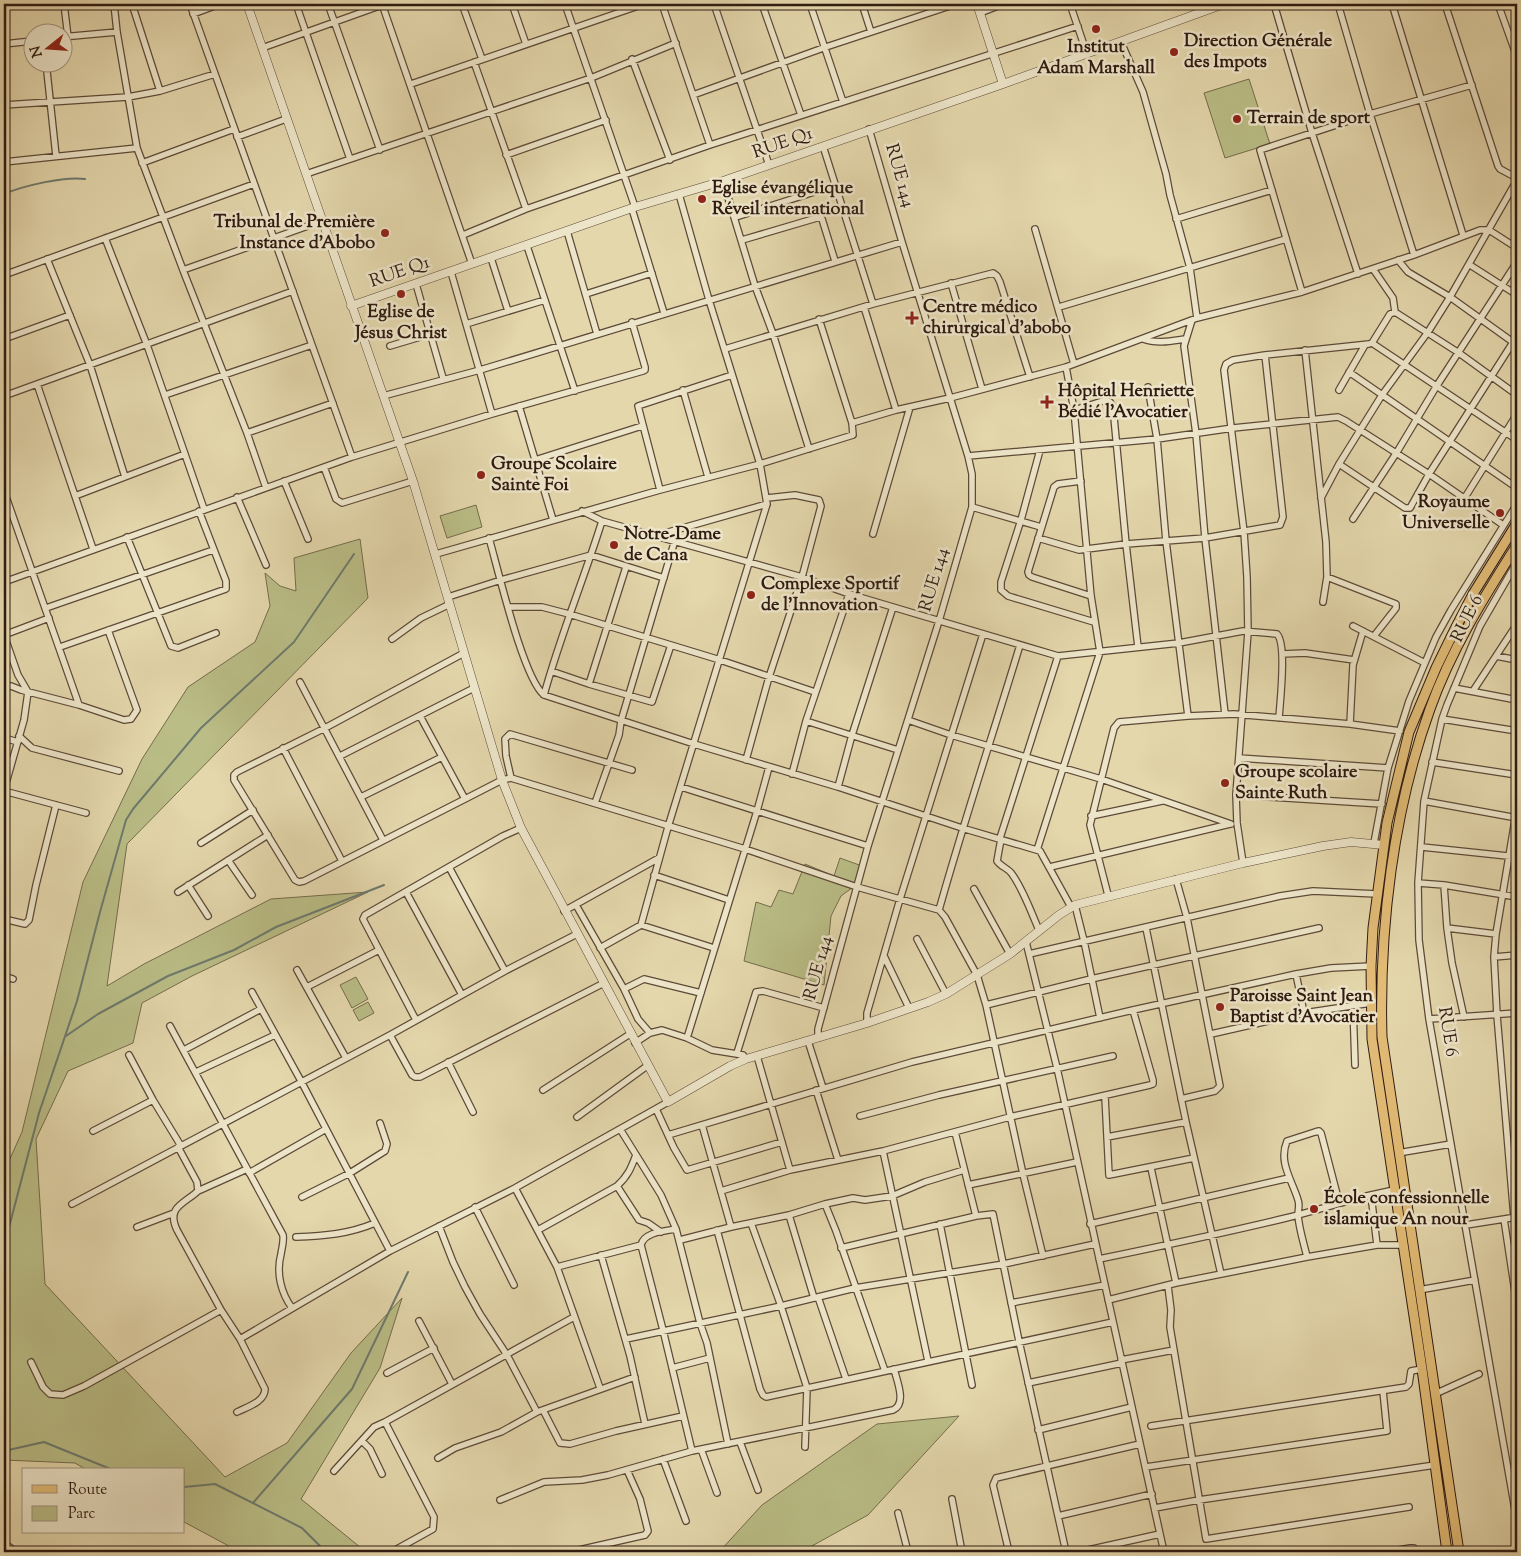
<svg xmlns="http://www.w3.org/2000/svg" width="1521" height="1556" font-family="'Sorts Mill Goudy',serif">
<rect width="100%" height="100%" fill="#e4d7ac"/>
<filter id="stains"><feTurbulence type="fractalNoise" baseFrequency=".004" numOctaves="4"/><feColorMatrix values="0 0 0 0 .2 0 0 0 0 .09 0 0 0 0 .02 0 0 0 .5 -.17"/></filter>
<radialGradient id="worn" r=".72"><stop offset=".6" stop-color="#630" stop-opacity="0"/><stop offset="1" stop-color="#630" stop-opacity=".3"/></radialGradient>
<path fill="#babd86" stroke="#756c4c" d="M1249 79 1270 144 1225 158 1204 93Z
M476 505 482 527 447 538 440 516Z
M360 539 368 598 127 844 107 986 144 964 271 899 368 892 192 976 142 1003 133 1043 68 1071 36 1139 45 1284 225 1477 287 1443 351 1353 402 1298 380 1368 301 1499 366 1552H240L184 1522V1470H87L75 1463 4 1460V1172L22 1132 83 882 142 759 188 687 255 642 270 606 265 573 280 586 296 591 294 558Z
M840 858 862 866 860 882 841 896 831 916 824 985 744 961 756 902 771 907 779 890 793 894 805 864 834 876Z
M356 977 368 999 352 1008 340 985Z
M368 1002 374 1013 359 1021 353 1010Z
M959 1416 868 1515 801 1552H719L762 1505 877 1424Z"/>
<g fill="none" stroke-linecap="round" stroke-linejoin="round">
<path stroke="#6d7a6e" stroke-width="2" d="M4 194C23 186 64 176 85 179
M66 1036 98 1014 168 976 234 950 276 927 384 885
M4 1273 8 1231 39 1113 77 1001 100 912 126 820 133 809 201 728 294 642 354 554
M4 1451 44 1442 113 1470
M184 1487 215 1484 302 1528 326 1552
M253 1503 352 1389 408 1272"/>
<g stroke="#5d4a38" stroke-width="8">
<path id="minor" d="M64 4 68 37
M114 4 117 32 137 148 183 270 247 433 266 488
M132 4 160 91
M190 4 352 457
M296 4 350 159
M328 4 380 150
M382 4 472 264
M462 4 482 59
M512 4 526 44
M565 4 635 207
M662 4 710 145
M714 4 769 165
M762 4 801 115
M810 4 843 102
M862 4 871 32
M1070 4 1087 54
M1274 4 1312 133 1358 274
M1338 4 1370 114 1414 255
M1392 4 1463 235
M1445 4 1498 166 1500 169 1517 178
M1498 4 1517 57
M980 13 1003 4
M193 14 220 4
M62 37 117 32
M1121 42 1143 92 1166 174 1170 195 1190 268 1197 318
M4 44 32 41
M262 48 385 4
M632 59 670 160
M46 62 56 156
M474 62 526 209
M411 84 644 4
M693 95 826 47 956 4
M4 105 128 97 160 91 215 74
M237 137 286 119
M823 146 873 304
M506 155 606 120
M4 162 137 148
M142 163 234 129
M306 174 591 78 676 43
M723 181 755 286 773 334 809 449
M632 209 664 313
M736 217 836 185
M1176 219 1272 190
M1035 229 1074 364
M567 231 597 334
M463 235 526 209 710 145 1078 26
M105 238 147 345 204 509
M742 240 820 217 822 219 835 261
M527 246 575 391
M491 258 508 311
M47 259 90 365 125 477
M1398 260 1408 272 1450 297 1517 345
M1470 265 1517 295
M1373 269 1393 298 1395 312
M183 270 322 221
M451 272 492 414
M4 275 254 184
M951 283 982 389
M416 284 443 378
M1302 292 1260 150 1370 114 1472 85
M586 294 652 273
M864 307 896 410
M1059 307 1286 239
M1192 320 1184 346 1196 434 1205 538 1225 714
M466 324 545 300
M4 339 70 315
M1143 339C1157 344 1171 341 1185 339
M1372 343 1517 440
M390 346 430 334
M725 349 873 304 993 273 997 276 1000 282 1030 377
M1305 350 1326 542 1327 577 1323 602
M1349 372 1517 488
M37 384 93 549
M1148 387 1157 439 1166 541 1188 716
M683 390 708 477
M1339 390 1365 345
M165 395 312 345
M4 396 293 291
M383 396 480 370 902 242
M519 406 553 520
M1074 410 1106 400 1110 402 1113 407 1126 544 1138 647
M852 423 896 410 950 398 1066 367 1197 318 1302 292 1414 255 1480 230H1489L1517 248
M247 433 333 403
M1040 450 1021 520 1001 582V590L1008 596 1094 622
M968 456 1157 439 1233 428 1338 417 1346 421 1429 474 1503 525
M535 460 642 426
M1339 464 1405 508H1410L1429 474 1517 336
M324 467 336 499 342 503 413 481
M284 481 308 539
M1081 481 1058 484 1054 487 1028 572 1029 575 1032 577 1091 596
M660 490 638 406 732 375
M4 491 79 705
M75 496 185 454
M237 497 266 565
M1321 498 1339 464 1382 395 1428 332 1450 297 1517 180
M1464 499 1517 414
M972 507 1041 527
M582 511 602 521 802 577 849 594 1058 656 1179 643 1243 631 1277 634C1287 644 1280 702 1279 718
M1353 519 1397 452 1436 387 1517 262
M873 534 910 407
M658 535 767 504
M127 537 171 646 178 648 216 633
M489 538C498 569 523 678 544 695L694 744 838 787 962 828 1040 851 1071 907
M1038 538 1079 550 1126 544 1205 538 1280 525 1283 517 1265 355
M436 554 660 490 760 464 853 435 852 423 819 319
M1517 562 1480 626 1447 705 1442 719 1424 801 1418 883 1419 940 1429 1019 1517 1521
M1327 577 1396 604V608L1374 636
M4 582 352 457 492 414 643 371 645 370V367L632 322
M448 597 501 580 591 555 664 578
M508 607H542L569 614 720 660 815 692
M46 608 213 550
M1353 626 1425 663
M4 635 49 618
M392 639 421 618 450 604
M60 647 226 589V581L199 511
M464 653 325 728 237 772 234 775V780L295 880 299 882 304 881 465 799 502 780 511 778 745 849 857 887 939 910 945 917 977 975 986 1005 1023 1174 1043 1256
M1282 654 1305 653 1354 660
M1496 656 1517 660
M551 671 589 684 626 567
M300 682 383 840
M589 684 652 702 671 645
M4 687 11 686 21 690 79 705 124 720 131 719 137 710 108 630
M1454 688 1517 700
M1473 691 1517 624
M544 695C560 636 584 579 602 521
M420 716 465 799
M1442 719 1517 731
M908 720 951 735 1101 779 1231 824
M806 721 898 750
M1350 724 1353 665 1363 631
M19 736 32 748 119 771
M4 738 18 742
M283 748 342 861
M340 756 474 688
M1239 758 1388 768
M746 760 769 677 802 577 821 506 819 500 795 495 767 498
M1432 762 1517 775
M792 774 806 721 849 594
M511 778 506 756 505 739 510 734 632 770
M681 787 868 846
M838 787 852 735 893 607
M4 790 24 720 28 692 18 675 4 635
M4 791 86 813
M1236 795 1382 804
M361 797 442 757
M1424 801 1517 818
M595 803 619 735 621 721 675 540
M1091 816 1162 801
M1000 838 1058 656
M1001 839 997 861C1001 867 1008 868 1012 874 1024 891 1031 912 1039 930
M201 843 253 810
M1374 843 1388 768 1409 701 1425 663 1436 637 1451 610 1517 504
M1422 847 1517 857
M1037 850 1100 652 1091 596 1074 410 1066 367
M228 860 252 895
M1243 863 1237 823 1236 795 1248 632 1247 577 1244 532 1224 370 1226 364 1233 360 1265 355 1369 344 1372 343 1390 314 1395 312 1459 353 1517 395
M449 867 505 971
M1050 867 1230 824
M654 875 729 900
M1176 879 1187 918 1220 1086 1215 1091 1181 1099
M1418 883 1444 885 1517 897
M188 885 208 916
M1444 885 1447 928 1496 934
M974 889 1010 954
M178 892 268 835
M406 892 462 995
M1108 895 1090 825 1114 728 1119 722 1188 716 1234 714 1350 724 1400 731
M576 905 624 989 638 1019 650 1033
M1075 905 1084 941 1100 1018
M939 910C964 821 993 734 1020 645
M564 911 659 858
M4 919 25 924 29 920 36 885 56 805
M641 925 714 948
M1146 928 1186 1122 1221 1274
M1447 928 1452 963 1464 1017
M917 939 946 994
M1026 942 1057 1068 1164 1552
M600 948 641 925 668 827 767 504 760 464 709 300 679 194
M1029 954 1280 896 1313 891 1377 894
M884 956 909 1008
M1494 957 1517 955
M297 970 346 1058
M1296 974 1304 1013
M4 976 13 979
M307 987 379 950
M624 989 644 979 701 993
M252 992 301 1081 390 1251
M986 1005 1091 979 1319 928
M1353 1005 1355 1065
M1429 1019 1517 1013
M416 1020 363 919 365 915 503 836 521 828
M867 1023V1013L900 899 983 634
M170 1026 283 1235C284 1242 282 1247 281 1254 276 1273 281 1293 292 1308
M1211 1034 1304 1013 1371 1003
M390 1035 412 1075 415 1077H420L604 983
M687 1038 757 811 769 767
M818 1038V1029L868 846 939 621 972 507V474L968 456 902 242 869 129
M808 1041 823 1088
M635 1043 650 1033 662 1030 687 1038 712 1050 743 1055 746 1059
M184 1050 261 1009
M737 1053 756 992 763 991 824 1008
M129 1055 153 1100
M757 1056 790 1170
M448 1062 473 1112
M196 1072 275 1035
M543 1090 630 1034
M816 1090 838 1160
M1105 1097 1109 1175 1194 1158
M656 1109 674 1148 687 1170 782 1142
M860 1116 939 1095 1113 1056
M577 1117 647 1066
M702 1125 731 1227
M620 1129 661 1195 676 1229 700 1323 707 1343 728 1444
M93 1131 153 1100 181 1146
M955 1132 976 1216
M668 1135 912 1062 1133 1010 1296 974 1331 968 1371 966
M1107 1137 1186 1122
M178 1147 197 1182 198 1191C184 1204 166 1207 177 1230L221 1310
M883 1151 928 1361
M1398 1153 1451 1144
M1151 1168 1176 1283
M249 1173 326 1129
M968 1185 1077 1162
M617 1186 639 1220 648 1223 661 1232
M515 1188 557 1267 600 1388
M198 1191 247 1169
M721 1191 790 1170 883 1151 1010 1117 1150 1085 1153 1084V1080L1133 1010
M302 1197 350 1173 385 1151 387 1144 380 1123
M72 1204 390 1035 505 971 577 934
M825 1204 836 1231 885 1371
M475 1207 514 1285
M789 1215 814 1298
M1514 1218 1497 1015 1494 957 1496 934 1517 808
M1504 1219 1517 1305
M751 1223 781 1306 807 1388 805 1447
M940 1224 972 1385
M1090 1224 1289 1178
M1466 1225 1517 1217
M439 1226 453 1262 465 1287 480 1314 507 1355 537 1412
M137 1227 174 1213
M676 1229C665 1231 644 1232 641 1245L663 1330 692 1451
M538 1230 617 1186C628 1176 631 1168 636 1155
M717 1230 760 1389 763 1395 766 1397 1113 1322
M296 1237C324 1236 349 1234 375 1223
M680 1240 731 1227 789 1215 825 1204 853 1198 865 1200 892 1196 925 1182 964 1170
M1377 1245 1371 1195 1394 1190
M841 1248 976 1216 993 1214 1019 1341 1066 1552
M601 1255 630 1356 645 1424
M1307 1257C1304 1244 1299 1229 1298 1215 1298 1210 1300 1205 1298 1200 1292 1180 1278 1162 1287 1141L1315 1132 1319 1131 1321 1133 1339 1202
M1099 1259C1162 1246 1224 1233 1286 1218 1314 1211 1342 1202 1371 1195
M557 1267 641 1245
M1168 1286 1171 1310 1170 1327 1206 1539 1409 1507
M1419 1290 1475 1280
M818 1297 846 1379
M1108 1300 1176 1283 1307 1257 1377 1245H1403
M1011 1303 1105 1285
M419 1321 452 1384
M240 1339 390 1251 515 1188 668 1102
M626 1339 781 1306 855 1288 1004 1264 1095 1244
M1121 1360 1174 1350
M31 1362 43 1387 50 1394 63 1395 84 1386 221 1310 240 1339 265 1389C265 1402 247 1407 237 1412
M672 1368 710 1358
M387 1373 434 1348
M1028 1383 1122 1363
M1435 1394 1479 1374
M543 1410 560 1443 570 1444 616 1431 683 1416
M1151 1426 1406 1387 1409 1384 1411 1371 1422 1369
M1038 1430 1132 1407
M362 1441 370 1449 382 1474
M740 1442 758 1490
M701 1449 717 1493
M438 1458 455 1448 501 1432 537 1412 635 1377
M663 1459 686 1521
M1146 1467 1387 1431 1383 1391
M334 1471 374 1427 385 1422
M952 1499 962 1552
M500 1500 544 1482 582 1480 608 1475 692 1451 893 1410C907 1404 897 1381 894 1369
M1155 1508 1199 1500 1435 1465
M898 1513 908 1552
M1058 1516 1152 1494
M4 1543 16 1552
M397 1549 433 1529 434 1517 385 1422 574 1317
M570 1552 645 1535 648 1531 640 1499 627 1470
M1009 1552 993 1485 996 1478 1140 1444
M1079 1552 1160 1534
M1387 1552 1410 1548H1414L1417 1552"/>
</g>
<g stroke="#5d4a38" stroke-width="9">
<path id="tertiary" d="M247 4 413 481 502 780 521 828 668 1102 730 1066 746 1059 867 1023 928 1002 946 994 1010 954 1059 915 1075 905 1243 863 1323 846 1351 842 1384 845
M977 4 1003 84
M351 306 635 207 723 181 1003 84 1224 4"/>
</g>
<g stroke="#301b12" stroke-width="11">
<path id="primary" d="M1447 1552 1422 1369 1372 1039 1371 966 1373 928 1387 823 1409 732 1436 668 1455 629 1473 594 1517 523
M1459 1552 1382 1037C1379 929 1393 811 1430 709 1451 650 1484 597 1517 545"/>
</g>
<use href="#minor" stroke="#ede5c9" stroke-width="5.5"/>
<use href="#tertiary" stroke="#ede5c9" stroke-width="8"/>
<use href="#primary" stroke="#e2bc76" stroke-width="9"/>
</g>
<g fill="#8f2418" stroke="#ede5c9" stroke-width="2">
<circle cx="1096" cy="29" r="5"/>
<circle cx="1174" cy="52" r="5"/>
<circle cx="1237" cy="119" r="5"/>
<circle cx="702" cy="199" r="5"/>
<circle cx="385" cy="233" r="5"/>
<circle cx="401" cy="294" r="5"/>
<path d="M909.5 310.5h5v5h5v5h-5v5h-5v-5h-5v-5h5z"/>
<path d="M1044.5 394.5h5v5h5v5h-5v5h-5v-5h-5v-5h5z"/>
<circle cx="481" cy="475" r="5"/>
<circle cx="1500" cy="513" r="5"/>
<circle cx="614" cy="545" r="5"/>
<circle cx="751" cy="595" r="5"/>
<circle cx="1225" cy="783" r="5"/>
<circle cx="1220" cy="1007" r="5"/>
<circle cx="1314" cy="1209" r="5"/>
</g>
<g text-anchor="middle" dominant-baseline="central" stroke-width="5" stroke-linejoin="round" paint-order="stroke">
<g font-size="18" font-weight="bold" fill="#301b12" stroke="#ede5c9" text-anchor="start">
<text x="1184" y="42">Direction Générale<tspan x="1184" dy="21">des Impots</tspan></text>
<text x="1096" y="48" text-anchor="middle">Institut<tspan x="1096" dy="21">Adam Marshall</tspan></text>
<text x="1247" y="119">Terrain de sport</text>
<text x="712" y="189">Eglise évangélique<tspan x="712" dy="21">Réveil international</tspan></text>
<text x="375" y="223" text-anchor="end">Tribunal de Première<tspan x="375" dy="21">Instance d'Abobo</tspan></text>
<text x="923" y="308">Centre médico<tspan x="923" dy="21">chirurgical d'abobo</tspan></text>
<text x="401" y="313" text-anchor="middle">Eglise de<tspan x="401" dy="21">Jésus Christ</tspan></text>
<text x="1058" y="392">Hôpital Henriette<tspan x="1058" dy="21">Bédié l'Avocatier</tspan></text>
<text x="491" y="465">Groupe Scolaire<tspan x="491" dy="21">Sainte Foi</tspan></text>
<text x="1490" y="503" text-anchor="end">Royaume<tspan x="1490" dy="21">Universelle</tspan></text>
<text x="624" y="535">Notre-Dame<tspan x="624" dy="21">de Cana</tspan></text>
<text x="761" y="585">Complexe Sportif<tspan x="761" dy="21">de l'Innovation</tspan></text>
<text x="1235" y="773">Groupe scolaire<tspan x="1235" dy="21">Sainte Ruth</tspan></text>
<text x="1230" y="997">Paroisse Saint Jean<tspan x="1230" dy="21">Baptist d’Avocatier</tspan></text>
<text x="1324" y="1199">École confessionnelle<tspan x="1324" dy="21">islamique An nour</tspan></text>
</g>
<g font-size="18" fill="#301b12" stroke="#ede5c9">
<text transform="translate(783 144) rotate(-19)">RUE Q1</text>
<text transform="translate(899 176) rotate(74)">RUE 144</text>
<text transform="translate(400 273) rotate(-19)">RUE Q1</text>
<text transform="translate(935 580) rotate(-74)">RUE 144</text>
<text transform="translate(1468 619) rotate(-64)">RUE 6</text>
<text transform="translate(819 968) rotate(-75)">RUE 144</text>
<text transform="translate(1447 1032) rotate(81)">RUE 6</text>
</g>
</g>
<rect width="1521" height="1556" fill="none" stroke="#e4d7ac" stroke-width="20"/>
<rect x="5" y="5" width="1511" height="1546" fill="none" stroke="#301b12" stroke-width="2.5"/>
<rect x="10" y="10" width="1501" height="1536" fill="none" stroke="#301b12"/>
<rect x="22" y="1468" width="162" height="65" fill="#ede5c9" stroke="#a19480"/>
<rect x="32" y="1485" width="25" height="8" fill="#e2bc76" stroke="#a19480"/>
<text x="68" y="1494" font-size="15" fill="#301b12">Route</text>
<rect x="32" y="1506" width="25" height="15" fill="#babd86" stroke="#a19480"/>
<text x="68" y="1518" font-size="15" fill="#301b12">Parc</text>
<g transform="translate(48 48) rotate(253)"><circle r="24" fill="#ede5c9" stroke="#a19480"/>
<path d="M0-4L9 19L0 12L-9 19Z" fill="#8f2418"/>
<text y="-8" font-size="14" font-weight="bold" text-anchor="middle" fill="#301b12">N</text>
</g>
<rect width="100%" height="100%" filter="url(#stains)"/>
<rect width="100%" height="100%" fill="url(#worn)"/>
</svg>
